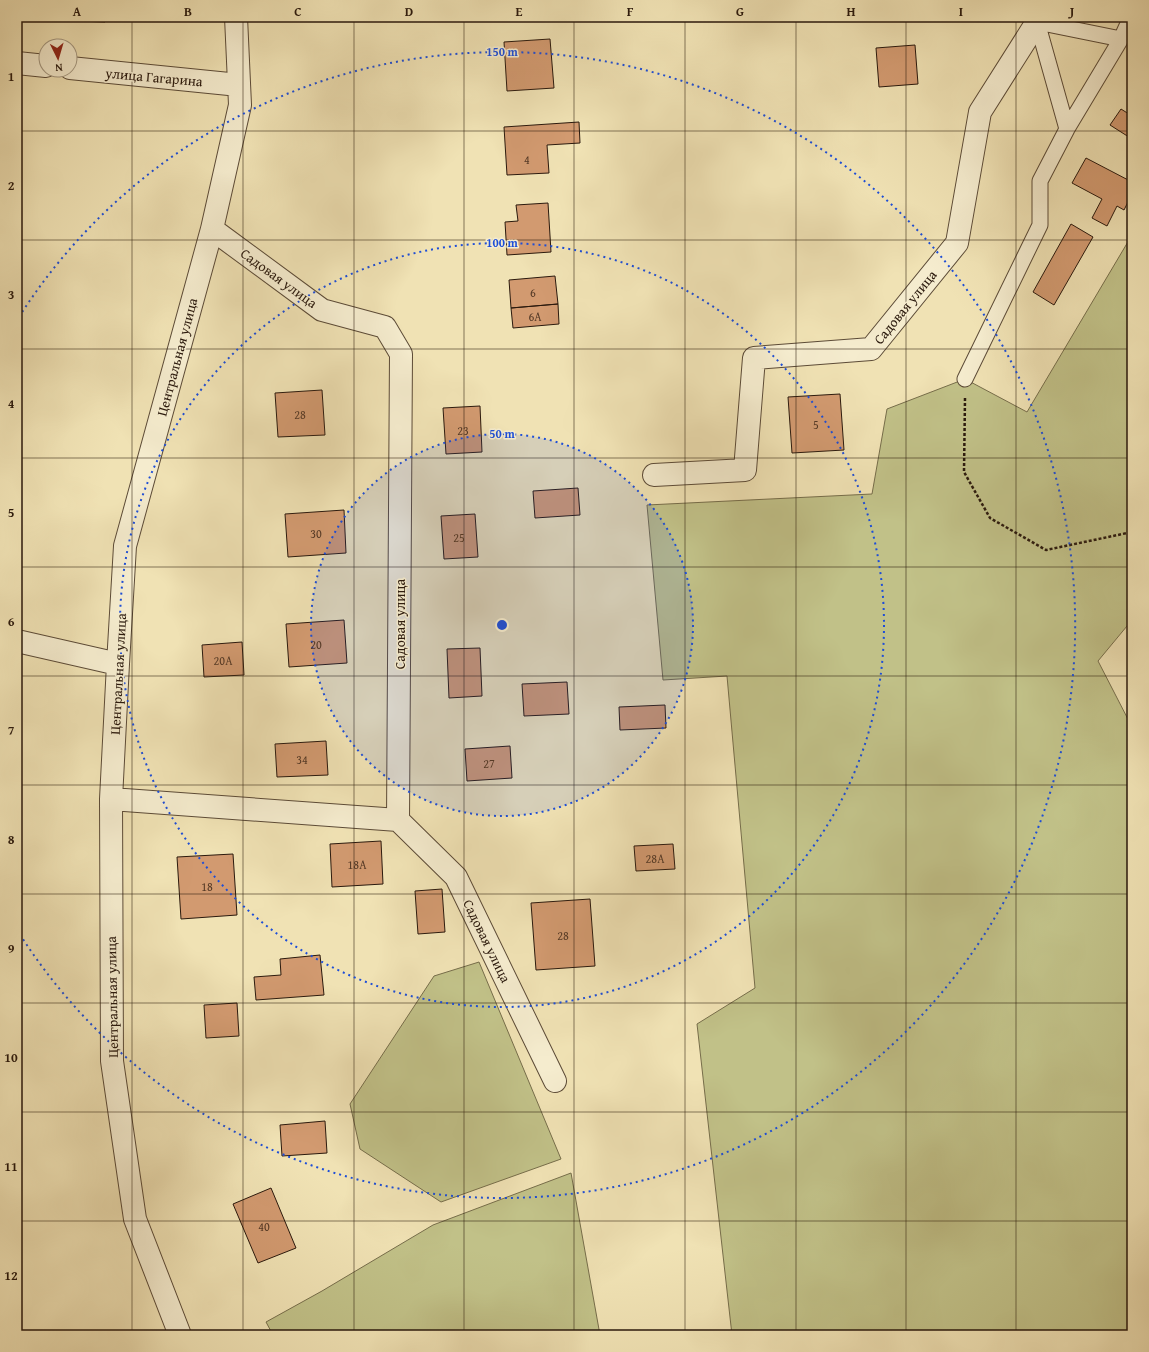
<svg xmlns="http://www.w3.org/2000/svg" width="1149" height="1352" font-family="'Gentium Book Plus',serif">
<rect width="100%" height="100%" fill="#f0e2b4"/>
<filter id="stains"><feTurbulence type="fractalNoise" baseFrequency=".005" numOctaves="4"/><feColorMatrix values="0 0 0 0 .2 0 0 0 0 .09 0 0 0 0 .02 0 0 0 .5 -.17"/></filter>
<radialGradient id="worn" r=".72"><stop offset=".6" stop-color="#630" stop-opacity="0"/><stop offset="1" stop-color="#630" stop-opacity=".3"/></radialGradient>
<path fill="#c1c188" stroke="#766d4a" d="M1132 235V620L1098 661 1132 727V1335H732L697 1024 755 988 727 676 663 680 647 505 872 494 887 409 965 379 1027 412Z
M479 962 561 1159 441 1202 360 1149 350 1104 434 976Z
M571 1173 600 1335H273L266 1322 322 1291 433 1225Z"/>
<path fill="#d29a70" stroke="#2a190d" d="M50 17H105V22L50 20Z
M550 39 554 88 507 91 504 42Z
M915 45 918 84 879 87 876 48Z
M1121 109 1132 116V139L1110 125Z
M579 122 580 143 547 145 549 173 507 175 504 127Z
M1086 158 1132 182V194L1124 210 1117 206 1107 226 1092 218 1102 199 1072 183Z
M548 203 551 252 507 255 505 222 518 221 516 205Z
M1071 224 1093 237 1054 305 1033 292Z
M555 276 558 304 511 308 509 280Z
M558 304 559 324 513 328 511 308Z
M322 390 325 435 278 437 275 393Z
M840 394 844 450 792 453 788 397Z
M480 406 482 452 446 454 443 408Z
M578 488 580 515 535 518 533 491Z
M344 510 346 553 288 557 285 514Z
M475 514 478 557 444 559 441 516Z
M344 620 347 663 289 667 286 624Z
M242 642 244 675 204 677 202 645Z
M480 648 482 696 449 698 447 649Z
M567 682 569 714 524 716 522 684Z
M665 705 666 728 620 730 619 707Z
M326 741 328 775 277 777 275 744Z
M510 746 512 778 467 781 465 749Z
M381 841 383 884 332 887 330 844Z
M673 844 675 869 636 871 634 846Z
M233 854 237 915 181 919 177 857Z
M442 889 445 932 418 934 415 891Z
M590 899 595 966 536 970 531 903Z
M320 955 324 995 256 1000 254 977 281 975 280 959Z
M237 1003 239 1036 206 1038 204 1005Z
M325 1121 327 1153 282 1156 280 1125Z
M271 1188 296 1248 258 1263 233 1204Z"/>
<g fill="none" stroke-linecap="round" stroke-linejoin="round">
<g stroke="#5c4b37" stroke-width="17">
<path id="service" d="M1067 129 1037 22 1121 39
M965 379 1040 225V181L1067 129 1121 39 1131 17"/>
</g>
<g stroke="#5c4b37" stroke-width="24">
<path id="minor" d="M17 63 46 66
M70 68 239 85
M212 229 322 310 385 327 401 354 398 820 456 877 555 1081
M654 475 745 470 754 358 871 349 957 243 980 112 1037 22V17
M17 641 118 664
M111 799 398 820
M180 1335 135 1219 112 1061 111 799 118 664 125 546 212 229 240 105 236 17"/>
</g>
<path stroke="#2a190d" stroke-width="2.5" stroke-dasharray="3 2" stroke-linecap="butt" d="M965 398 964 472 990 518 1046 550 1132 532"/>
<use href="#service" stroke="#f5ecce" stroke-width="15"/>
<use href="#minor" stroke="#f5ecce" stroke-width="22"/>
</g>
<path fill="none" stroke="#2a190d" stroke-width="1" stroke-opacity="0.55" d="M132 17V1335M243 17V1335M354 17V1335M464 17V1335M574 17V1335M685 17V1335M796 17V1335M906 17V1335M1016 17V1335M17 131H1132M17 240H1132M17 349H1132M17 458H1132M17 567H1132M17 676H1132M17 785H1132M17 894H1132M17 1003H1132M17 1112H1132M17 1221H1132"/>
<circle cx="502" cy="625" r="191" fill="#1d4ed8" fill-opacity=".12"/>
<g fill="none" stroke="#1d4ed8" stroke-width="2" stroke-dasharray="2 4">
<circle cx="502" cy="625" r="191"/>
<circle cx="502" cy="625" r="382"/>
<path d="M19 317A573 573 0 1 1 19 933"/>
</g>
<g text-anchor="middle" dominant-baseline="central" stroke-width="3" stroke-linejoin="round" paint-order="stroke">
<g font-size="12" fill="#543926">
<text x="527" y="159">4</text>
<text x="533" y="292">6</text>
<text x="535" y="316">6А</text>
<text x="300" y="414">28</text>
<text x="816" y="424">5</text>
<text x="463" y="430">23</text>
<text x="316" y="533">30</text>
<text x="459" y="537">25</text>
<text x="316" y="644">20</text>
<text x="223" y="660">20А</text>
<text x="302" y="759">34</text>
<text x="489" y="763">27</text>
<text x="655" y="858">28А</text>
<text x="357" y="864">18А</text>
<text x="207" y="886">18</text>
<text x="563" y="935">28</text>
<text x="264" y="1226">40</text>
</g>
<g font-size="14" fill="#2a190d" stroke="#f5ecce">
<text transform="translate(154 77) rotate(5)">улица Гагарина</text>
<text transform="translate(279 278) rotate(36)">Садовая улица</text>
<text transform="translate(905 307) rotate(-51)">Садовая улица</text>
<text transform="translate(177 357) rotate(-75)">Центральная улица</text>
<text transform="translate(400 624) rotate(-90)">Садовая улица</text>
<text transform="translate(118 674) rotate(-87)">Центральная улица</text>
<text transform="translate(487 941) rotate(64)">Садовая улица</text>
<text transform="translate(112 997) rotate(-91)">Центральная улица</text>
</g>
</g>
<circle cx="502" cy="625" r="6" fill="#1d4ed8" stroke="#f5ecce" stroke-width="2"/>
<g font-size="12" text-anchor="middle" font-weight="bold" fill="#1d4ed8" stroke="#f5ecce" stroke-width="3" stroke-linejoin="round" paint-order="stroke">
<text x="502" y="56">150 m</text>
<text x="502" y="247">100 m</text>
<text x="502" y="438">50 m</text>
</g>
<rect width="1149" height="1352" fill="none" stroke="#f0e2b4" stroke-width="44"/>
<g transform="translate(58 58) rotate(175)"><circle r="19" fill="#f5ecce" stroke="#a49881"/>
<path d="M0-3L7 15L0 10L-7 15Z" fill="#8f2418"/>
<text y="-6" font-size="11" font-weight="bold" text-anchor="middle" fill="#2a190d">N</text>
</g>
<rect x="22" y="22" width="1105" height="1308" fill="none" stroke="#2a190d" stroke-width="1.5"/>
<g font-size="13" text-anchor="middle" font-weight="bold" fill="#2a190d">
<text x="77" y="16">A</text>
<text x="188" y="16">B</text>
<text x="298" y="16">C</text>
<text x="409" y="16">D</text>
<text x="519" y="16">E</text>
<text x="630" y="16">F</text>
<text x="740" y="16">G</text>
<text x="851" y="16">H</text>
<text x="961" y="16">I</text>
<text x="1072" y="16">J</text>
<text x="11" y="81">1</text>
<text x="11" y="190">2</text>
<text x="11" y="299">3</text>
<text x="11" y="408">4</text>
<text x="11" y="517">5</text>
<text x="11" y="626">6</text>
<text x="11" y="735">7</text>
<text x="11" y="844">8</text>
<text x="11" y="953">9</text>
<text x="11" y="1062">10</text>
<text x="11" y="1171">11</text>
<text x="11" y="1280">12</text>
</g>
<rect width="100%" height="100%" filter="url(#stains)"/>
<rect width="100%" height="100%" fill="url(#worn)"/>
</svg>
